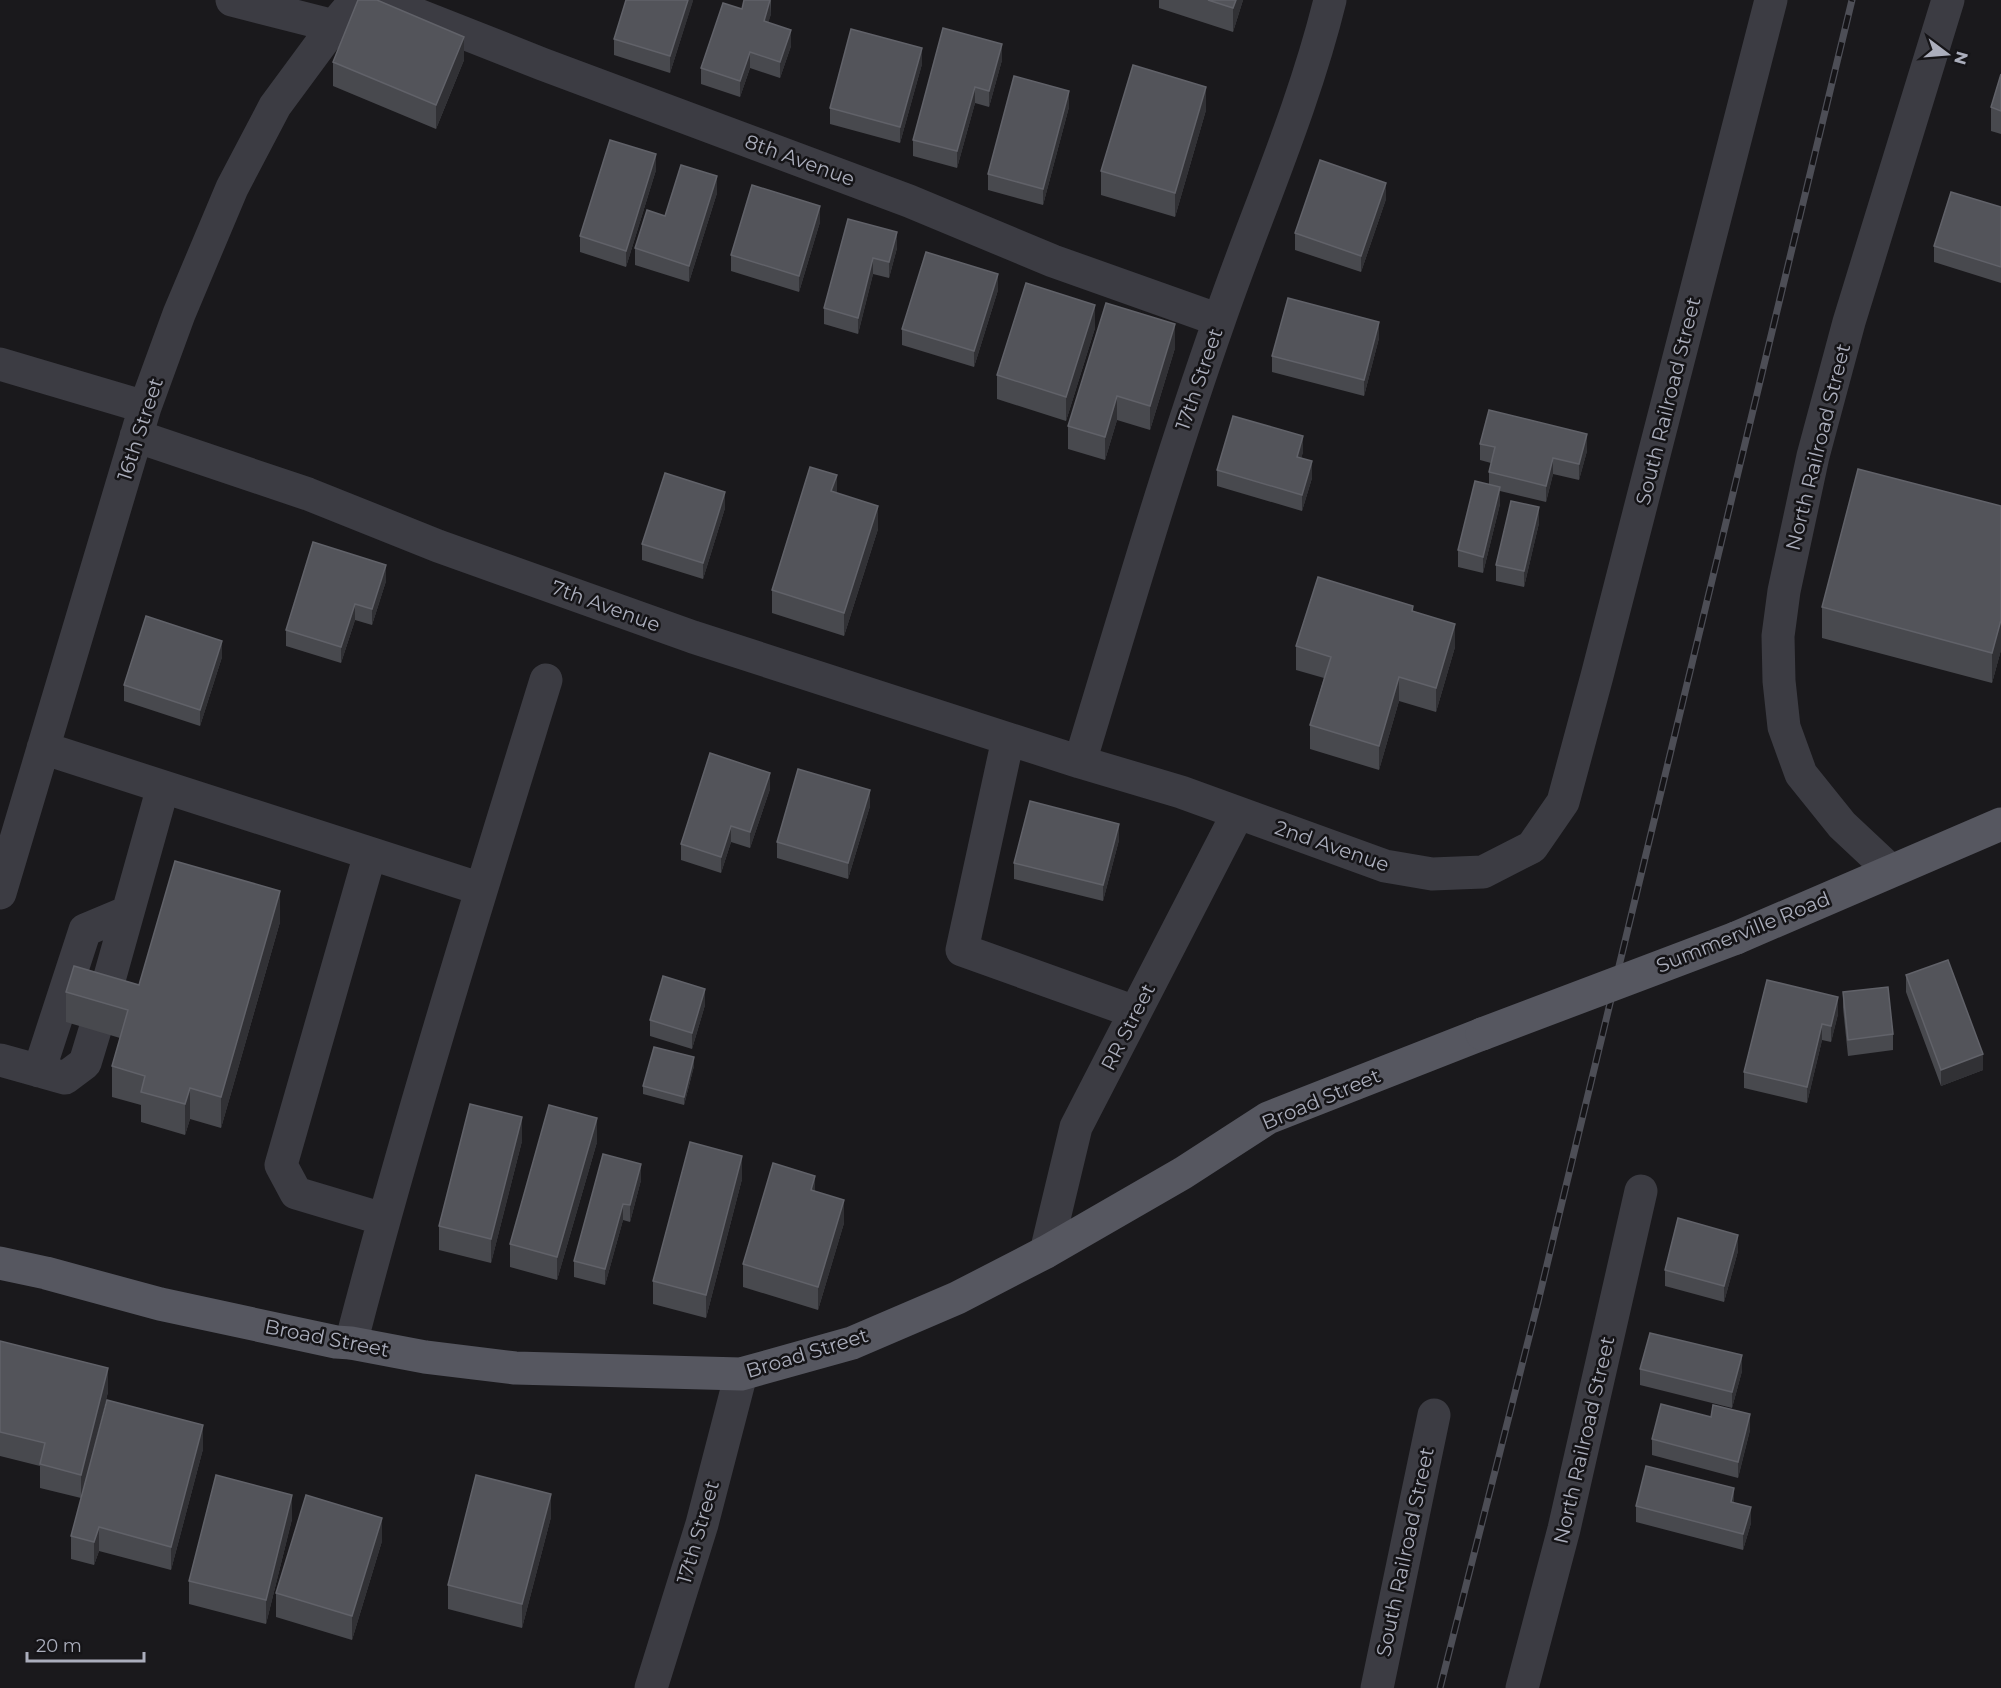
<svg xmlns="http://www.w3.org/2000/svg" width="2001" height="1688" font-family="Montserrat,sans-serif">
<rect width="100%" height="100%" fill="#1a191c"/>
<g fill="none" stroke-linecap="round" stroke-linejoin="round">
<path stroke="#3c3c43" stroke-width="33" d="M232 0 334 26
M380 0 542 64 909 201 1053 261 1219 320
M0 364 145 407
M136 436 308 494 438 546 693 637 1080 762 1181 792 1385 866 1432 874 1483 872 1532 847 1563 802 1597 676 1771 0
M1008 739 962 950 1135 1012
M43 748 481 889
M1080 762C1125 614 1168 466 1219 321 1256 214 1303 110 1330 0
M370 854 281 1165 296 1193 383 1219
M1890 870 1842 825 1801 774 1784 727 1779 681 1778 636 1784 591 1813 456 1849 322 1948 0
M0 893 145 407 179 314 232 188 275 106 334 26 356 0
M102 1005 163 787
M0 1060 65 1078 85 1063 95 1030
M39 1071 85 930 128 912
M1046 1252 1076 1127 1238 813
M351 1343C409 1120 478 900 546 680
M651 1688 702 1524 741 1374
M1377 1688 1434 1415
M1522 1688 1564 1529 1641 1191"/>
<path stroke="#565760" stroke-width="33" d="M1736 938 2001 824
M0 1263 46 1273 160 1304 336 1342 351 1343 425 1357 515 1368 741 1374 852 1343 957 1298 1046 1252 1183 1173 1268 1118 1482 1034"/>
<g stroke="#4d4e56" stroke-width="7">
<path id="rail" d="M1440 1688 1538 1302 1852 0"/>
</g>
<use href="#rail" stroke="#151417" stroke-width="4.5" stroke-dasharray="14" stroke-linecap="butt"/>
<path stroke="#565760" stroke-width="33" d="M1482 1034 1736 938"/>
</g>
<path fill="#48494e" d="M693 0 670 73 614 55V39Z
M771 0V14L768 22 791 46 780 78 750 68 740 97 701 84V68L742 9Z
M1159 0H1243L1233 32 1159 8Z
M464 60 436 129 333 86V62Z
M1002 60 989 107 975 103 957 168 913 156V140Z
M922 64 900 143 830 124V108Z
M2001 74V134L1991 131V107Z
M1069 107 1043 205 988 190V174Z
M1206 110 1175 217 1101 195V171Z
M656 170 626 267 580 252V236Z
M717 193 689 282 635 265V248L665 216Z
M1386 199 1361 272 1295 250V233Z
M2001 207V283L1934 262V246Z
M848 219 897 248 889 278 873 274 858 334 824 324V308Z
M820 222 799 292 731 271V255Z
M998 290 974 367 902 345V329Z
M1095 328 1066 421 997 399V375Z
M1379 338 1364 396 1272 372V356Z
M1175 348 1150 430 1117 420 1105 460 1068 449V426Z
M1480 444 1587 451 1579 480 1553 474 1546 502 1500 491V504L1483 573 1458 567V550L1489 485V472L1491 463 1480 460Z
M1303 452 1301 458 1312 478 1302 511 1217 486V470Z
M837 493 878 529 844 636 772 613V590Z
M2001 506V650L1992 683 1822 638V607Z
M725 508 703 579 642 560V544Z
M1539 523 1524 587 1496 581V565Z
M386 581 372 625 355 620 341 663 286 646V630Z
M1413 611 1455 647 1436 712 1399 701 1379 770 1310 749V725L1324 678 1296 670V646Z
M222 657 200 726 124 701V685Z
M770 789 750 848 731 842 721 873 681 860V844Z
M870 806 848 879 777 858V842Z
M1119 840 1103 901 1014 879V863Z
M280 922 221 1128 190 1119 185 1135 141 1122V1105L112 1097V1066L120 1038 66 1022V992L139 985Z
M1906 975 1983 1070 1941 1086 1906 992Z
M1843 992 1893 1034V1050L1848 1056 1843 1008Z
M705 1005 692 1049 650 1036V1020Z
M1838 1014 1831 1042 1822 1040 1807 1103 1744 1088V1072Z
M694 1066 684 1105 643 1094V1086Z
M522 1141 491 1263 439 1250V1226Z
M597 1142 557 1280 510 1267V1244Z
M742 1179 706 1318 653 1304V1281Z
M641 1180 630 1222 623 1220 605 1285 574 1277V1261Z
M815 1191 844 1223 818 1310 743 1287V1264Z
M1738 1251 1724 1302 1665 1286V1270Z
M0 1341 108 1392 81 1498 40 1488V1466L0 1456Z
M1640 1369 1742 1371 1732 1408 1640 1385Z
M1750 1430 1738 1478 1652 1455V1439Z
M203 1449 171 1570 99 1551 94 1565 71 1559V1536Z
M1734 1503 1751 1523 1743 1550 1636 1522V1506Z
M551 1517 522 1628 448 1609V1585Z
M292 1519 266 1624 189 1604V1581Z
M382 1541 352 1640 276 1617V1593Z"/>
<path fill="#313135" d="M688 0H693V1L670 73V56Z
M770 0 771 14 764 37V21Z
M1236 0H1243L1233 32V8Z
M791 30V46L780 78V62Z
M464 37V60L436 129V105Z
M1002 44V60L989 107V91Z
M922 48V64L900 143V127Z
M750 52V68L740 97V81Z
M975 87V103L957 168V151Z
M1206 87V110L1175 217V193Z
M1069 91V107L1043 205V189Z
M656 154V170L626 267V251Z
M717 176V193L689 282V266Z
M1386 183V199L1361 272V256Z
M820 206V222L799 292V276Z
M897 232V248L889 278V262Z
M873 258V274L858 334V318Z
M998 274V290L974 367V351Z
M1095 305V328L1066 421V397Z
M1379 322V338L1364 396V380Z
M1175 324V348L1150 430V406Z
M1117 396V420L1105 460V437Z
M1587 434V451L1579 480V464Z
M1303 436V452L1297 473V457Z
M1553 458V474L1546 502V486Z
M1312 461V478L1302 511V495Z
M837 475V499L831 491Z
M1500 487V504L1483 573V557Z
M725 492V508L703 579V563Z
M878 506V529L844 636V613Z
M1539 507V523L1524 587V571Z
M386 565V581L372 625V609Z
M355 604V620L341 663V647Z
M2001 620V650L1992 683V653Z
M1455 624V647L1436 712V688Z
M222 641V657L200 726V710Z
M1399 677V701L1379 770V746Z
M770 773V789L750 848V832Z
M870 790V806L848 879V863Z
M1119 824V840L1103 901V885Z
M731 826V842L721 873V857Z
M280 891V922L221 1128V1097Z
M705 989V1005L692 1049V1033Z
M1838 997V1014L1831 1042V1026Z
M1822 1024V1040L1807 1103V1087Z
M1983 1054V1070L1941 1086V1070Z
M694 1057V1066L684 1105V1097Z
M190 1088V1119L185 1135V1104Z
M522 1117V1141L491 1263V1239Z
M597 1118V1142L557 1280V1257Z
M742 1156V1179L706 1318V1295Z
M641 1164V1180L630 1222V1205Z
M815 1176V1199L811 1190Z
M844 1200V1223L818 1310V1287Z
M623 1204V1220L605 1285V1269Z
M1738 1235V1251L1724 1302V1286Z
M1742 1355V1371L1732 1408V1392Z
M108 1368V1392L81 1498V1475Z
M1750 1414V1430L1738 1478V1462Z
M203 1425V1449L171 1570V1547Z
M1734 1488V1504L1731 1502Z
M551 1494V1517L522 1628V1604Z
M292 1495V1519L266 1624V1600Z
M1751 1507V1523L1743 1550V1534Z
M382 1518V1541L352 1640V1616Z
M99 1527V1551L94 1565V1542Z"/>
<path fill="#53545a" stroke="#616269" stroke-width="1.5" d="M358 0H377L464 37 436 105 333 62Z
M626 0H688L670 56 614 39Z
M744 0H770L764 21 791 30 780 62 750 52 740 81 701 68 723 3 742 9Z
M1208 0H1236L1233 8Z
M943 28 1002 44 989 91 975 87 957 151 913 140Z
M851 29 922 48 900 127 830 108Z
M1133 65 1206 87 1175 193 1101 171Z
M2001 74V111L1991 107Z
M1014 76 1069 91 1043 189 988 174Z
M610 140 656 154 626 251 580 236Z
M1320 160 1386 183 1361 256 1295 233Z
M681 165 717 176 689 266 635 248 647 210 665 216Z
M752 185 820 206 799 276 731 255Z
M1951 192 2001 207V267L1934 246Z
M848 219 897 232 889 262 873 258 858 318 824 308Z
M926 252 998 274 974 351 902 329Z
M1026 283 1095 305 1066 397 997 375Z
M1288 298 1379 322 1364 380 1272 356Z
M1106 303 1175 324 1150 406 1117 396 1105 437 1068 426Z
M1489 410 1587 434 1579 464 1553 458 1546 486 1489 472 1495 447 1480 444Z
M1233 416 1303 436 1297 457 1312 461 1302 495 1217 470Z
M810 467 837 475 831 491 878 506 844 613 772 590Z
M1858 469 2001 506V620L1992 653 1822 607Z
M665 473 725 492 703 563 642 544Z
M1475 481 1500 487 1483 557 1458 550Z
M1511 501 1539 507 1524 571 1496 565Z
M313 542 386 565 372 609 355 604 341 647 286 630Z
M1318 577 1413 606 1412 611 1455 624 1436 688 1399 677 1379 746 1310 725 1331 657 1296 646Z
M146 616 222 641 200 710 124 685Z
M710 753 770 773 750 832 731 826 721 857 681 844Z
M798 769 870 790 848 863 777 842Z
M1030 801 1119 824 1103 885 1014 863Z
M175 861 280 891 221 1097 190 1088 185 1104 141 1092 145 1076 112 1066 128 1010 66 992 74 966 139 985Z
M1948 960 1983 1054 1941 1070 1906 975Z
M663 976 705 989 692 1033 650 1020Z
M1767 980 1838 997 1831 1026 1822 1024 1807 1087 1744 1072Z
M1888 987 1893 1034 1848 1040 1843 992Z
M654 1047 694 1057 684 1097 643 1086Z
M470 1104 522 1117 491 1239 439 1226Z
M549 1105 597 1118 557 1257 510 1244Z
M690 1142 742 1156 706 1295 653 1281Z
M603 1154 641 1164 630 1205 623 1204 605 1269 574 1261Z
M773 1163 815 1176 811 1190 844 1200 818 1287 743 1264Z
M1678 1218 1738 1235 1724 1286 1665 1270Z
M1650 1333 1742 1355 1732 1392 1640 1369Z
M0 1341 108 1368 81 1475 40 1464 45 1443 0 1432Z
M107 1400 203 1425 171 1547 99 1527 94 1542 71 1536Z
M1661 1404 1711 1417 1713 1405 1750 1414 1738 1462 1652 1439Z
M1646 1466 1734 1488 1731 1502 1751 1507 1743 1534 1636 1506Z
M216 1475 292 1495 266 1600 189 1581Z
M476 1475 551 1494 522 1604 448 1585Z
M306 1495 382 1518 352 1616 276 1593Z"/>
<g text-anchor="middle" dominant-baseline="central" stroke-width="5" stroke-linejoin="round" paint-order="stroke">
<g font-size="20" fill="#abaebc" stroke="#151417">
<text transform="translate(800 160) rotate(20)">8th Avenue</text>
<text transform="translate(1199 379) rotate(-71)">17th Street</text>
<text transform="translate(1668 401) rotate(-76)">South Railroad Street</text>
<text transform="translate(140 429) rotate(-72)">16th Street</text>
<text transform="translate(1818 447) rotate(-76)">North Railroad Street</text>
<text transform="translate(606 606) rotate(20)">7th Avenue</text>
<text transform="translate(1332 846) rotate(19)">2nd Avenue</text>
<text transform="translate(1743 932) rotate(-22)">Summerville Road</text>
<text transform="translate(1128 1027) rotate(-63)">RR Street</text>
<text transform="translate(1321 1099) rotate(-23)">Broad Street</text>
<text transform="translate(327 1338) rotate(11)">Broad Street</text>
<text transform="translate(807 1353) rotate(-17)">Broad Street</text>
<text transform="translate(1584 1440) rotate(-77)">North Railroad Street</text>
<text transform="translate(698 1532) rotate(-74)">17th Street</text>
<text transform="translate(1405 1552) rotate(-78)">South Railroad Street</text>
</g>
</g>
<g transform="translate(1947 54) rotate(106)" stroke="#151417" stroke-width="4.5" paint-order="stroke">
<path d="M0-4.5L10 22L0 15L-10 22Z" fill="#abaebc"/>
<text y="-9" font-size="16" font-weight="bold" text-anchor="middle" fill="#abaebc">N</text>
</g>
<path d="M27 1652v9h117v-9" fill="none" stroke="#abaebc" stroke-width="3"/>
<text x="36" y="1652" font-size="18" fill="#abaebc" stroke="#151417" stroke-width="4.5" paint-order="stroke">20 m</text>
</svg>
